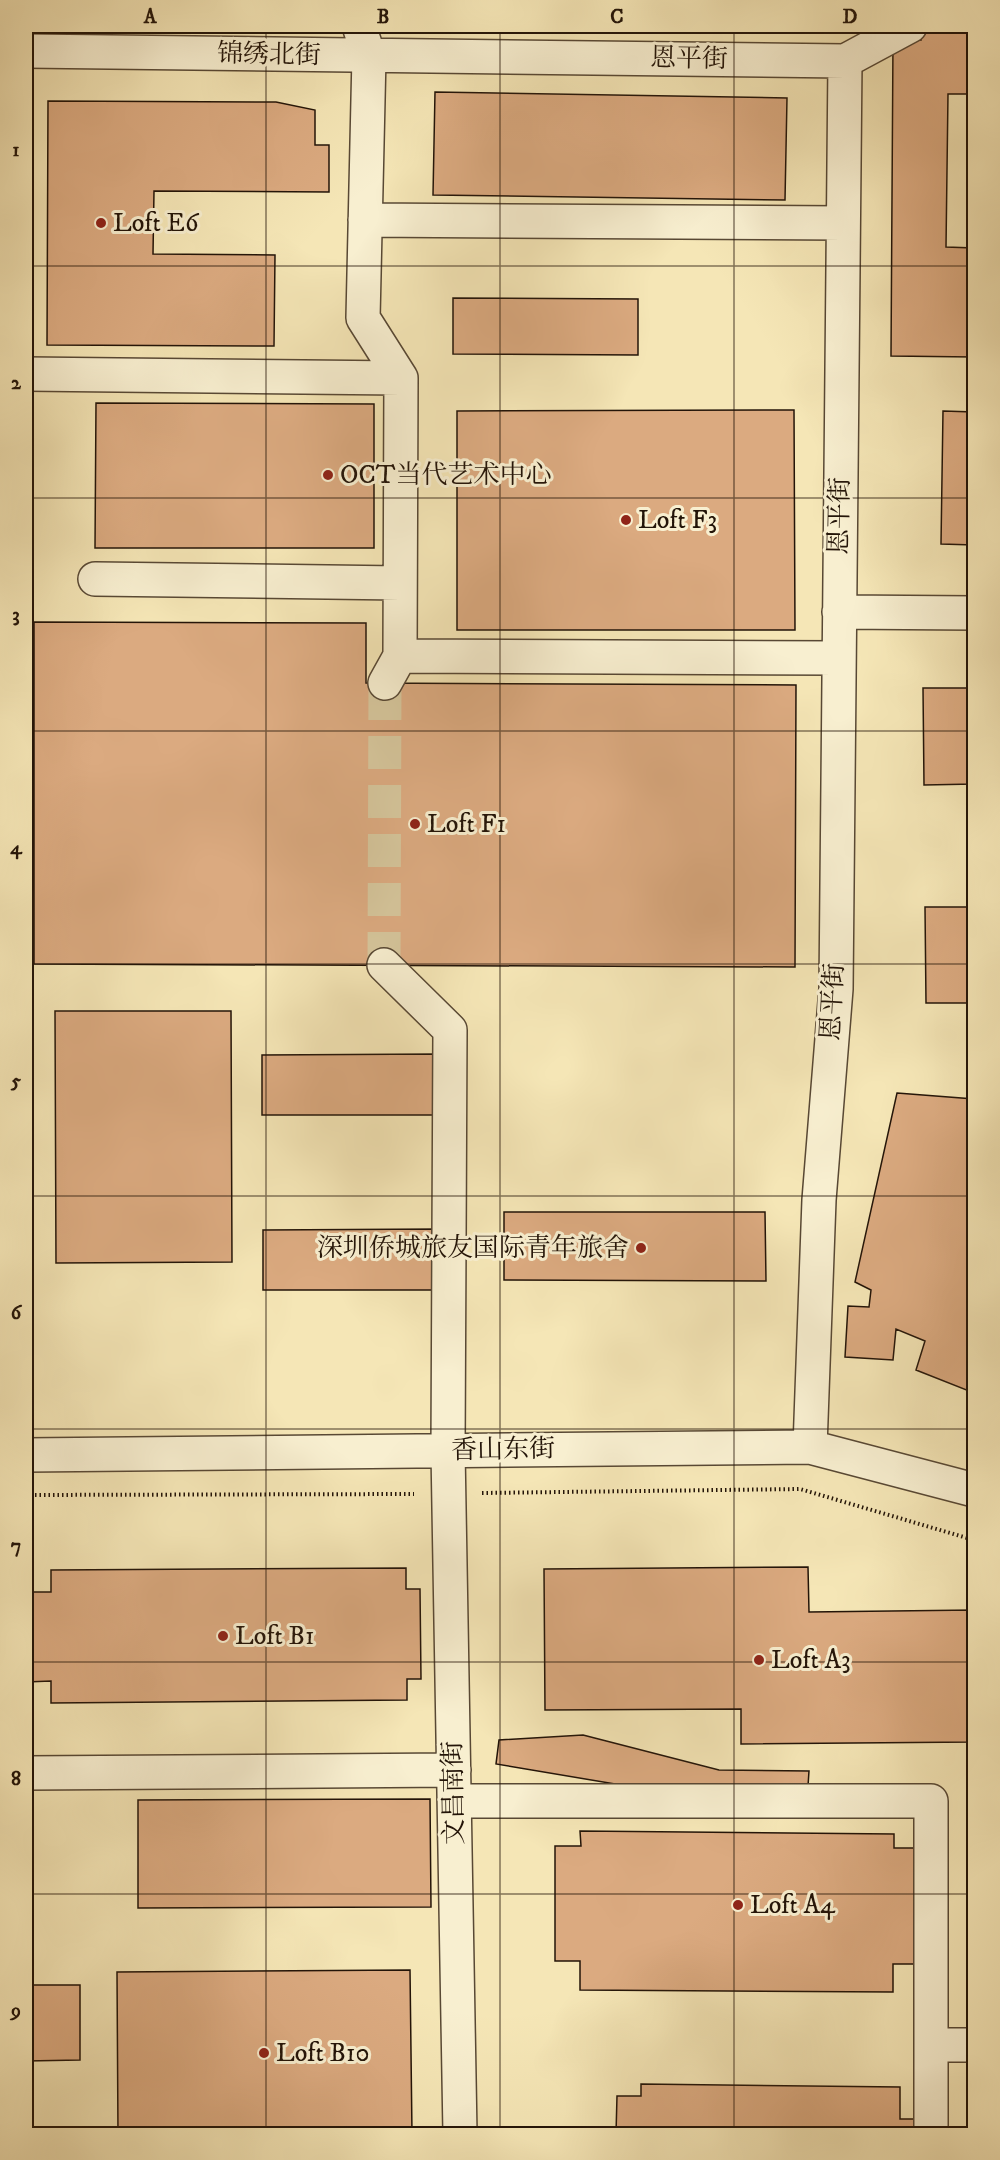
<svg xmlns="http://www.w3.org/2000/svg" width="1000" height="2160" font-family="'IM FELL DW Pica','Noto Serif SC',serif">
<rect width="100%" height="100%" fill="#f5e6b6"/>
<filter id="stains"><feTurbulence type="fractalNoise" baseFrequency=".00333" numOctaves="4"/><feColorMatrix values="0 0 0 0 .2 0 0 0 0 .09 0 0 0 0 .02 0 0 0 .5 -.17"/></filter>
<radialGradient id="worn" r=".72"><stop offset=".6" stop-color="#630" stop-opacity="0"/><stop offset="1" stop-color="#630" stop-opacity=".3"/></radialGradient>
<path fill="#dbaa80" stroke="#231408" stroke-width="1.5" d="M921 26H974V94H948L946 247 974 248V357L891 356 893 40H921Z
M435 92 787 98 785 200 433 195Z
M48 101 276 102 315 110V145H329V192L154 191 153 254 275 255 274 346 47 345Z
M453 298 638 299V355L453 354Z
M96 403 374 404V548H95Z
M794 410 795 630H457V411Z
M943 411 974 412V545L941 544Z
M34 622 366 623V683L796 685 795 967 34 964Z
M923 688H974V784L924 785Z
M925 907H974V1003H926Z
M55 1011H231L232 1262 56 1263Z
M438 1054 439 1115H262V1055Z
M897 1093 974 1099V1393L916 1370 925 1341 896 1329 893 1360 845 1357 848 1306 869 1307 871 1290 855 1282Z
M504 1212H765L766 1281 504 1280Z
M440 1229V1290H263V1230Z
M808 1567 809 1612 974 1610V1742L741 1744V1709L545 1710 544 1569Z
M406 1568V1589H420L421 1679H407V1700L51 1703V1681L26 1682V1592H51V1570Z
M583 1735 719 1770 809 1771 808 1786 639 1788 496 1764 499 1740Z
M430 1799 431 1907 138 1908V1800Z
M969 1830H974V1971H968Z
M580 1831 894 1834V1848H922L921 1964H893V1992L580 1990V1961H555V1846H581Z
M410 1970 412 2134H118L117 1972Z
M26 1985H80V2060L26 2061Z
M641 2084 900 2087V2119H918V2134H616L617 2096H641Z"/>
<g fill="none" stroke-linecap="round" stroke-linejoin="round">
<path stroke="#d6c69c" stroke-width="33" stroke-dasharray="33 16" stroke-linecap="butt" d="M384 965 385 683"/>
<g stroke="#584834" stroke-width="36">
<path id="minor" d="M359 26 369 56 363 318 401 378 400 656 385 683
M26 51 845 61 836 989 819 1200 810 1447
M845 61 910 26
M365 220 843 223
M26 374 401 378
M95 579 400 583
M839 612 974 613
M400 656 839 658
M384 965 450 1030 448 1451 460 2134
M26 1455 810 1447 974 1490
M26 1773 454 1770
M455 1801H931V2134
M931 2045H974"/>
</g>
<path stroke="#231408" stroke-width="4" stroke-dasharray="1.5 3" stroke-linecap="butt" d="M482 1493 800 1489 974 1540
M26 1495 414 1494"/>
<use href="#minor" stroke="#f8efd0" stroke-width="33"/>
</g>
<path fill="none" stroke="#231408" stroke-width="1.5" stroke-opacity="0.55" d="M266 26V2134M500 26V2134M734 26V2134M26 266H974M26 498H974M26 731H974M26 964H974M26 1196H974M26 1429H974M26 1662H974M26 1894H974"/>
<g fill="#8f2418" stroke="#f8efd0" stroke-width="2">
<circle cx="101" cy="223" r="6"/>
<circle cx="328" cy="475" r="6"/>
<circle cx="626" cy="520" r="6"/>
<circle cx="415" cy="824" r="6"/>
<circle cx="641" cy="1248" r="6"/>
<circle cx="223" cy="1636" r="6"/>
<circle cx="759" cy="1660" r="6"/>
<circle cx="738" cy="1905" r="6"/>
<circle cx="264" cy="2053" r="6"/>
</g>
<g text-anchor="middle" dominant-baseline="central" stroke-width="6" stroke-linejoin="round" paint-order="stroke">
<g font-size="26" fill="#231408" stroke="#f8efd0">
<text transform="translate(269 55) rotate(1)">锦绣北街</text>
<text transform="translate(689 59) rotate(1)">恩平街</text>
<text transform="translate(840 516) rotate(-89)">恩平街</text>
<text transform="translate(833 1002) rotate(-87)">恩平街</text>
<text transform="translate(503 1450) rotate(-1)">香山东街</text>
<text transform="translate(454 1793) rotate(-91)">文昌南街</text>
</g>
<g font-size="26" fill="#231408" stroke="#f8efd0" text-anchor="start">
<text x="113" y="223">Loft E6</text>
<text x="340" y="475">OCT当代艺术中心</text>
<text x="638" y="520">Loft F3</text>
<text x="427" y="824">Loft F1</text>
<text x="629" y="1248" text-anchor="end">深圳侨城旅友国际青年旅舍</text>
<text x="235" y="1636">Loft B1</text>
<text x="771" y="1660">Loft A3</text>
<text x="750" y="1905">Loft A4</text>
<text x="276" y="2053">Loft B10</text>
</g>
</g>
<rect width="1000" height="2160" fill="none" stroke="#f5e6b6" stroke-width="66"/>
<rect x="33" y="33" width="934" height="2094" fill="none" stroke="#231408" stroke-width="2"/>
<g font-size="20" text-anchor="middle" font-weight="bold" fill="#231408">
<text x="150" y="23">A</text>
<text x="383" y="23">B</text>
<text x="617" y="23">C</text>
<text x="850" y="23">D</text>
<text x="16" y="156">1</text>
<text x="16" y="389">2</text>
<text x="16" y="621">3</text>
<text x="16" y="854">4</text>
<text x="16" y="1087">5</text>
<text x="16" y="1319">6</text>
<text x="16" y="1552">7</text>
<text x="16" y="1785">8</text>
<text x="16" y="2017">9</text>
</g>
<rect width="100%" height="100%" filter="url(#stains)"/>
<rect width="100%" height="100%" fill="url(#worn)"/>
</svg>
